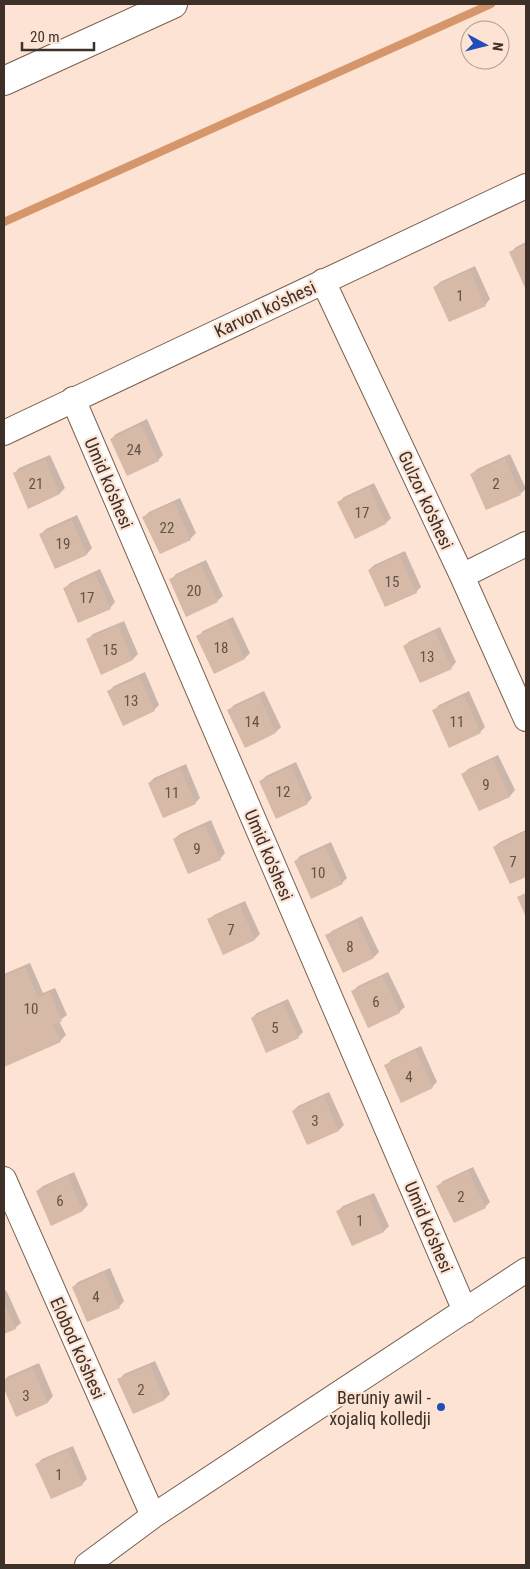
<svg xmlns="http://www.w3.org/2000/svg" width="530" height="1569" font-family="'Roboto Condensed',sans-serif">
<rect width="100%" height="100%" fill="#fce3d4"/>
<path fill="#0003" d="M526 242V286L511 252 516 247Z
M475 266 490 299 485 305 435 287 440 282Z
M147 419 163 455 158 460 111 439 116 434Z
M510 454 526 489 520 494 472 474 477 469Z
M50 455 65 488 60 493 29 507 14 474 19 468Z
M374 483 391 518 386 523 339 502 344 497Z
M180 498 196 533 191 538 160 553 144 517 149 512Z
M77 515 92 548 87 554 56 567 41 534 46 529Z
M405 551 421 587 416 592 369 570 374 565Z
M206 560 223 596 217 601 171 580 176 574Z
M100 569 115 602 110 608 65 588 70 583Z
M233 617 250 653 245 658 214 672 198 637 203 631Z
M124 621 138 654 133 659 102 673 87 640 93 634Z
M440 627 456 662 451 668 404 646 410 641Z
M145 672 159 705 154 710 109 691 114 686Z
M264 691 281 727 276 732 228 711 234 705Z
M469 691 485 727 480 732 434 711 439 705Z
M498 755 515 790 510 796 479 810 463 774 468 769Z
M296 762 312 798 307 803 261 781 266 776Z
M186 764 200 798 195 803 149 783 154 778Z
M211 820 225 853 220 859 174 839 180 834Z
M526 830V875L511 883 494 847 500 842Z
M331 842 347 878 342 883 295 862 300 856Z
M245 901 260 934 255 939 209 920 214 915Z
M362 916 379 952 374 957 327 936 332 931Z
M30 963 43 993 55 988 67 1015 59 1021 66 1035 60 1041 4 1066V974Z
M388 972 405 1007 399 1012 353 991 358 986Z
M288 999 303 1032 298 1037 252 1018 257 1013Z
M421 1046 437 1082 432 1087 386 1066 391 1060Z
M329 1092 344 1125 339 1130 293 1111 298 1106Z
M473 1167 490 1202 485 1207 438 1186 443 1181Z
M74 1172 88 1205 83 1210 37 1191 43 1186Z
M374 1193 389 1226 384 1231 352 1245 338 1211 343 1206Z
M110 1268 124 1301 119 1307 73 1287 78 1282Z
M6 1290 21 1323 15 1328 4 1333V1291Z
M155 1361 170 1394 165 1399 119 1380 124 1374Z
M39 1363 53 1396 48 1402 16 1415 4 1386V1381L7 1377Z
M73 1446 87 1479 82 1484 37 1464 42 1459Z"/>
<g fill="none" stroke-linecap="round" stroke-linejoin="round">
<path stroke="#d5966c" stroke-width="8" d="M4 222 491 4"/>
</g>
<path fill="#d6b9a6" d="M526 244V290L509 252Z
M470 270 486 306 449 322 433 287Z
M141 424 159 461 127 476 110 439Z
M505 458 521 495 486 510 470 474Z
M45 459 60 494 28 509 13 473Z
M369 487 386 524 355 539 337 502Z
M174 502 191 540 160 554 142 517Z
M72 520 87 555 55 569 39 534Z
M399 555 417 593 385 607 368 570Z
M201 565 218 602 186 617 169 579Z
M95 574 111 609 78 623 63 588Z
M228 621 245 659 214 674 196 636Z
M118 625 133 660 101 675 86 639Z
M435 631 452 669 420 683 403 646Z
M140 677 155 711 123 726 107 691Z
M259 695 276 733 245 748 227 710Z
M464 696 481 733 449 748 432 710Z
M493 759 510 797 479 811 461 774Z
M291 767 308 804 276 819 259 781Z
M180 769 196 804 163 818 148 783Z
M205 825 221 860 188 874 173 839Z
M525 832 526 836V877L510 884 493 847Z
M325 847 343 884 311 899 294 861Z
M526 893V917L517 897Z
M240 905 255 940 223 955 207 919Z
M357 921 374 958 343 973 325 935Z
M25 967 38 997 50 992 62 1021 53 1025 61 1042 4 1067V976Z
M383 976 400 1013 368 1028 351 991Z
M283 1003 299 1038 266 1053 251 1018Z
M416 1050 433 1088 401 1103 384 1065Z
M324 1096 339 1131 307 1145 292 1111Z
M468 1171 486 1208 454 1223 436 1186Z
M68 1176 83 1211 51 1226 36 1191Z
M369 1197 384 1232 352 1246 336 1211Z
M104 1272 120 1308 87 1322 72 1287Z
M4 1301 16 1329 4 1334Z
M150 1365 165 1400 133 1414 117 1379Z
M33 1368 48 1403 16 1417 4 1389V1381Z
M68 1450 83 1485 51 1499 35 1464Z"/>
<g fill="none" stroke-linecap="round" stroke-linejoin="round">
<g stroke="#7a604f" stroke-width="26">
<path id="minor" d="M323 281 462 576 526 719
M73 399 465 1311
M4 433 526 186
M462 576 526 544
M4 1179 153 1516
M87 1565 153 1516 526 1270"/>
</g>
<g stroke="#7a604f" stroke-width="30">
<path id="highway" d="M4 81 173 4"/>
</g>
<use href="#minor" stroke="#fff" stroke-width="24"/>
<use href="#highway" stroke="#fff" stroke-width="28"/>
</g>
<circle fill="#224cba" stroke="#fce3d4" stroke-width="2" cx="441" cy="1407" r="5"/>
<g text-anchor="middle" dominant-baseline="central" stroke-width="4.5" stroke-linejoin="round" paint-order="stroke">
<g font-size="15" fill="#625248">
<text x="460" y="296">1</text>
<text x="134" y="450">24</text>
<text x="36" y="484">21</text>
<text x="496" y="484">2</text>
<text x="362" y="513">17</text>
<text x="167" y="528">22</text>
<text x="63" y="544">19</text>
<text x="392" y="582">15</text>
<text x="194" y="591">20</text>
<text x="87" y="598">17</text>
<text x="221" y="648">18</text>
<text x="110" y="650">15</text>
<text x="427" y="657">13</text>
<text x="131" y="701">13</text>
<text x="252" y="722">14</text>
<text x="457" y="722">11</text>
<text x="486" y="785">9</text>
<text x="283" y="792">12</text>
<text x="172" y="793">11</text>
<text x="197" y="849">9</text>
<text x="513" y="862">7</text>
<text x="318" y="873">10</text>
<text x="231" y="930">7</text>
<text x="350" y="947">8</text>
<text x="376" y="1002">6</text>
<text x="31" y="1009">10</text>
<text x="275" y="1028">5</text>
<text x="409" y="1077">4</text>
<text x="315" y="1121">3</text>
<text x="461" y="1197">2</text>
<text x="60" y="1201">6</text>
<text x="360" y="1221">1</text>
<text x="96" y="1297">4</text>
<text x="141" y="1390">2</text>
<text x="26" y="1396">3</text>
<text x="59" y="1475">1</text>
</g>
<g font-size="18" fill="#3c3029" stroke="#fce3d4">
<text transform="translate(265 309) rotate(-25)">Karvon ko'shesi</text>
<text transform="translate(109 483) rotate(67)">Umid ko'shesi</text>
<text transform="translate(426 500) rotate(65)">Gulzor ko'shesi</text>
<text transform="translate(269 855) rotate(67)">Umid ko'shesi</text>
<text transform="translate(429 1227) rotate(67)">Umid ko'shesi</text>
<text transform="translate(78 1348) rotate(66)">Elobod ko'shesi</text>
</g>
<g font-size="18" fill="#3c3029" stroke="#fce3d4" text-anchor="end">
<text x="431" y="1397">Beruniy awil -<tspan x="431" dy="21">xojaliq kolledji</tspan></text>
</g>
</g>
<rect width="530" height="1569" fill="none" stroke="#3c3029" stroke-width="10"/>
<g transform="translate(485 45) rotate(97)"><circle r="24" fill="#fce3d4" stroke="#af9b90"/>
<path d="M0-4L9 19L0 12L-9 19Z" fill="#224cba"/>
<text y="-8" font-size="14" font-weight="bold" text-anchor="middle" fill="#3c3029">N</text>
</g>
<path d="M22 42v8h72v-8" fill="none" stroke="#3c3029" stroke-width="2.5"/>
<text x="30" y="42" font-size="15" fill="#3c3029" stroke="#fce3d4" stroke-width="4" paint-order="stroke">20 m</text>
</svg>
